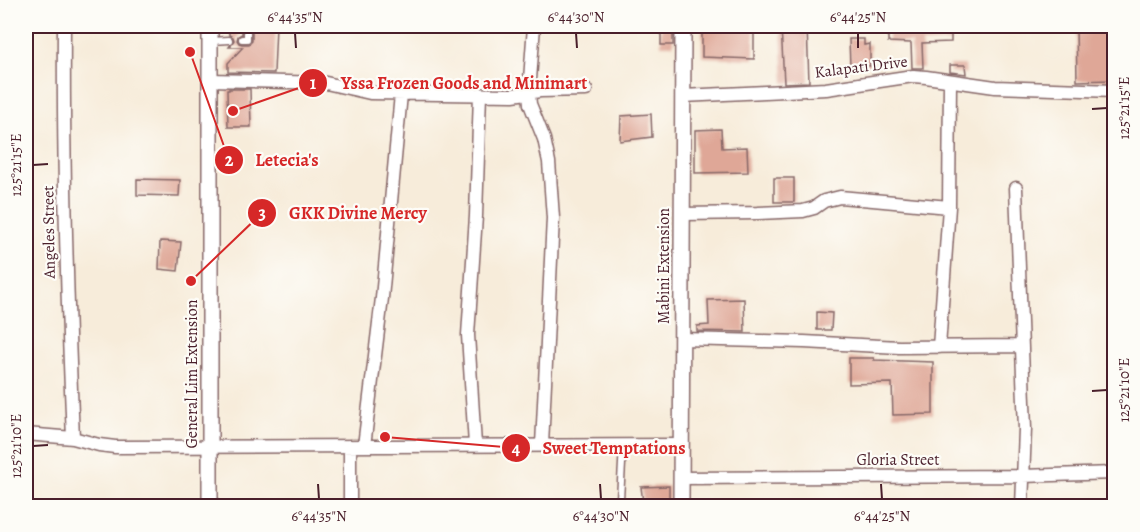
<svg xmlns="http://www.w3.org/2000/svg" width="1140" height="532" font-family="Alegreya,serif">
<rect width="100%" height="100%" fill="#fdfcf7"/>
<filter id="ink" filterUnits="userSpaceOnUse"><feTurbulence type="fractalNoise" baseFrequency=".0167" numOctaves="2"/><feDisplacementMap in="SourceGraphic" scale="12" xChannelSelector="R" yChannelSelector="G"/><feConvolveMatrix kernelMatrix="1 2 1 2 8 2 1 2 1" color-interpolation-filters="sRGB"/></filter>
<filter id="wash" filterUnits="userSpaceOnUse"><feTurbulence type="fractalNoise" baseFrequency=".008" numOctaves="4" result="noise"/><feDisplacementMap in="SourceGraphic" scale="24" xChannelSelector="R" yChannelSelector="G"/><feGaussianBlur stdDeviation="1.35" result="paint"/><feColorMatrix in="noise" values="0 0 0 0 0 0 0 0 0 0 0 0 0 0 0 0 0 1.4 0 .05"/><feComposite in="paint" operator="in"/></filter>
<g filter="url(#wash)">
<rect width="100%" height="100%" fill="#f7ecda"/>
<g id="blocks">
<path fill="#dfa797" d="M229 26H242V34L238 36 237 40 239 43 242 44H249L252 41V26H276L274 73 228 72V63L243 47H229L234 40 233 37 229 35Z
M661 26H673V45H661Z
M711 26H754V59L702 57V27H711Z
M781 26H807L809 82 784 83Z
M888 26H906V29L951 28V42L922 43 923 68H912L911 43 888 42Z
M1076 26H1114V80L1077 81Z
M849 39H864V45L870 44V66H850Z
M950 65H965L966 74 950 72Z
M229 89H250L251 127H228L227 90H229Z
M651 114 652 137 620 141 621 116Z
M721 129 722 148 747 147 748 172 695 173V130Z
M774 178H794V202H774Z
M137 179 180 180 179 196 137 195Z
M160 241 181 242 178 271 159 269Z
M744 299 745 332 697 331V326L709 325 708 300Z
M817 312 832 313 831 330H817Z
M849 358H874V360L933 362V414L893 415 892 383 849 384Z
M669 486V500L643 502 641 487Z"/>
</g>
</g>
<g filter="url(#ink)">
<use href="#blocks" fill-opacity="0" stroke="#876768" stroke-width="1.5"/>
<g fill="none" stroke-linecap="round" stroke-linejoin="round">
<g stroke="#876768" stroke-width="9">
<path id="service" d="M242 39H247V26
M211 41 229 40
M620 499 623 446"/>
</g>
<g stroke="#876768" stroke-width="15">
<path id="minor" d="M64 26C63 163 67 300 73 438
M534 26 529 93 530 104 544 139 549 162 553 218 542 445
M210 80 326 83 370 93 513 95 540 91 586 90
M683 96 826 89 913 76 926 77 995 87 1114 91
M1016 188 1025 429 1022 506
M682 214 758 213 803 211 814 208 824 201 840 197 949 207
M682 339 804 342 899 347 1022 346
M939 347 949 207 950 81
M26 434 73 438 99 445 115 447 682 445
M475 445 468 335 476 216 480 94
M350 446V506
M364 446 382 298 401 94
M681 478 1022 476 1114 473"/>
</g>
<g stroke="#876768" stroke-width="18">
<path id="tertiary" d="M210 506V26
M681 506 683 26"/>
</g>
<use href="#service" stroke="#fff" stroke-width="6"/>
<use href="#minor" stroke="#fff" stroke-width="12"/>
<use href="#tertiary" stroke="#fff" stroke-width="15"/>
</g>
</g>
<path fill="none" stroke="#4a1f2b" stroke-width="2" d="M295 33 296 48M576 33 577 48M858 33V48M1092 109 1107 108M33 165 48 164M1092 391 1107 390M33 446 48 445M318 484 319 499M600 484 601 499M881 484 882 499"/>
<g text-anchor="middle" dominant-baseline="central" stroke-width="4.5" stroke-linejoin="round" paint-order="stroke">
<g font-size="16" fill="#4a1f2b" stroke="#fdfcf7">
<text transform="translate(861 67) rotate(-7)">Kalapati Drive</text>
<text transform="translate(49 232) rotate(-91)">Angeles Street</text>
<text transform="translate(664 266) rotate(-90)">Mabini Extension</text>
<text transform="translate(192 374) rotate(-90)">General Lim Extension</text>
<text x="898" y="460">Gloria Street</text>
</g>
</g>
<path fill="none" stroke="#d62828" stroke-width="2" d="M233 111L313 83M190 52L229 160M191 281L262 213M385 437L516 448"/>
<g fill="#d62828" stroke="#fdfcf7" stroke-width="2">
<circle cx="233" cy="111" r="6"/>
<circle cx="190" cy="52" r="6"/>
<circle cx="191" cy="281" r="6"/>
<circle cx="385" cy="437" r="6"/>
<circle cx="313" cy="83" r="15"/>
<circle cx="229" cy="160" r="15"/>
<circle cx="262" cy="213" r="15"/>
<circle cx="516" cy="448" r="15"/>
</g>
<g font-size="18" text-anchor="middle" font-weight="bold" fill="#fff">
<text x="313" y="89">1</text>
<text x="229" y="166">2</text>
<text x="262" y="219">3</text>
<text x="516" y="454">4</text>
</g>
<g font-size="18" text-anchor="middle" font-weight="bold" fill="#d62828" stroke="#fdfcf7" stroke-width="4.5" stroke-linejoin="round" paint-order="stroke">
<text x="464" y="89">Yssa Frozen Goods and Minimart</text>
<text x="287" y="166">Letecia's</text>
<text x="358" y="219">GKK Divine Mercy</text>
<text x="614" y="454">Sweet Temptations</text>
</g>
<rect width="1140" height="532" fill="none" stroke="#fdfcf7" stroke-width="66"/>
<rect x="33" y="33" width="1074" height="466" fill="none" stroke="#4a1f2b" stroke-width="2"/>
<g font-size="15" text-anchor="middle" fill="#4a1f2b">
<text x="295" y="22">6°44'35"N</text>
<text x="576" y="22">6°44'30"N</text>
<text x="858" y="22">6°44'25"N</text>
<text transform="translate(1124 108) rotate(-90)" y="5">125°21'15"E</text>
<text transform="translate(16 165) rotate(-90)" y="5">125°21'15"E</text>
<text transform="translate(1124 390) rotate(-90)" y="5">125°21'10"E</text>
<text transform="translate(16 446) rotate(-90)" y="5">125°21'10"E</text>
<text x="319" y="521">6°44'35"N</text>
<text x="601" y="521">6°44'30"N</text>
<text x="882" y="521">6°44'25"N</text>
</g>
</svg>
